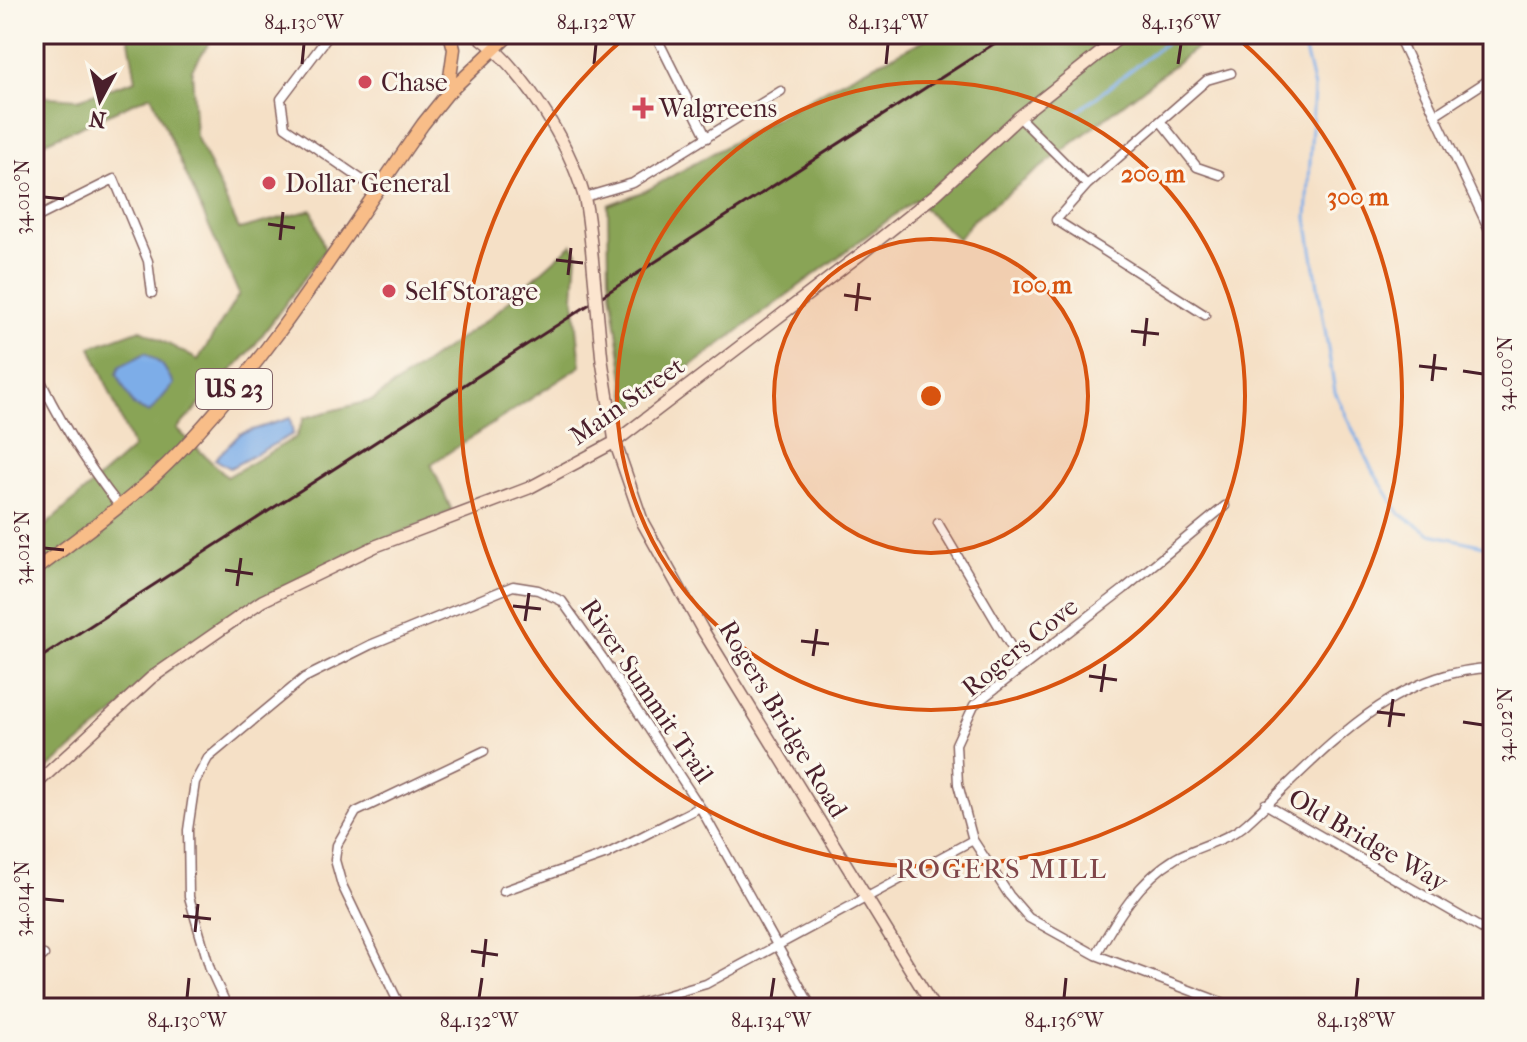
<svg xmlns="http://www.w3.org/2000/svg" width="1527" height="1042" font-family="'IM FELL French Canon',serif">
<rect width="100%" height="100%" fill="#fbf7ec"/>
<filter id="ink" filterUnits="userSpaceOnUse"><feTurbulence type="fractalNoise" baseFrequency=".0125" numOctaves="2"/><feDisplacementMap in="SourceGraphic" scale="16" xChannelSelector="R" yChannelSelector="G"/><feConvolveMatrix kernelMatrix="1 2 1 2 8 2 1 2 1" color-interpolation-filters="sRGB"/></filter>
<filter id="wash" filterUnits="userSpaceOnUse"><feTurbulence type="fractalNoise" baseFrequency=".006" numOctaves="4" result="noise"/><feDisplacementMap in="SourceGraphic" scale="32" xChannelSelector="R" yChannelSelector="G"/><feGaussianBlur stdDeviation="1.8" result="paint"/><feColorMatrix in="noise" values="0 0 0 0 0 0 0 0 0 0 0 0 0 0 0 0 0 1.4 0 .05"/><feComposite in="paint" operator="in"/></filter>
<g filter="url(#wash)">
<rect width="100%" height="100%" fill="#f5e0c6"/>
<path fill="#89a456" stroke="#6a6240" stroke-width="2" d="M128 34H215L192 69 196 136 239 229 312 210 325 250 251 350 177 429 227 477 296 437 304 418 373 400 492 316 572 244 577 251 574 297 581 366 431 464 452 511 337 559 241 609 34 780V536L133 448 91 347 140 329 198 360 239 294 151 95 34 147V57L42 85 34 96 78 99 136 80Z
M936 34H1214L973 220 958 239 915 200 629 412 609 277 608 205 647 190 836 84Z"/>
<path fill="#7dade8" stroke="#64668a" stroke-width="2" d="M146 353 163 366 174 384 149 413 133 405 117 374 120 366Z
M290 418 293 434 230 468 215 459 240 434Z"/>
<g fill="none" stroke-linecap="round" stroke-linejoin="round">
<path stroke="#7dade8" stroke-width="3" d="M1301 34 1314 88 1307 218 1335 392 1371 468 1400 514 1431 534 1493 548
M1076 113 1177 34"/>
</g>
</g>
<g filter="url(#ink)">
<g fill="none" stroke-linecap="round" stroke-linejoin="round">
<g stroke="#866361" stroke-width="11">
<path id="street" d="M330 34 281 99 285 127 377 190
M655 34 707 138
M1397 34 1493 238
M1436 114 1493 77
M1019 117 1087 185
M1161 122 1197 167 1220 175
M585 197 633 183 781 91
M34 219 114 179 148 261 152 293
M1205 315 1056 220 1087 185 1207 80 1231 73
M34 366C57 418 85 462 120 507
M34 400 48 396
M1225 506 1124 589 974 705 956 744 958 784 973 840 1009 895 1029 918 1096 955 1237 1008
M938 523 1023 667
M1265 804 1493 935
M503 891 607 854 700 807
M1096 955C1116 919 1139 880 1176 858 1198 846 1229 840 1247 823 1318 759 1388 670 1493 668
M34 962 44 955
M228 1008 210 969 189 897 188 830 195 782 208 758 304 678 370 645 513 586 538 590 562 601 602 657 700 807 812 1008
M401 1008 342 885 335 860 337 845 356 812 484 751
M623 1008 706 984 973 840"/>
</g>
<g stroke="#866361" stroke-width="14">
<path id="secondary" d="M476 34C523 69 568 140 584 196 588 211 589 228 591 244
M602 361 615 442 643 523 702 629 934 1008
M34 786 151 678 262 601 376 546 529 488 615 442 857 257 936 194 1019 117 1124 34"/>
</g>
<g stroke="#866361" stroke-width="15">
<path id="primary" d="M448 91 454 49 450 34
M34 571C84 533 137 497 180 451 274 353 345 235 423 124L447 94 510 34"/>
</g>
<use href="#street" stroke="#fff" stroke-width="8"/>
<use href="#secondary" stroke="#fce5cf" stroke-width="11"/>
<use href="#primary" stroke="#f8bd88" stroke-width="12"/>
<path stroke="#4a1f2b" stroke-width="3" d="M34 662 1009 34"/>
<g stroke="#866361" stroke-width="14" stroke-linecap="butt">
<path id="secondary-bridge" d="M591 244 602 361"/>
</g>
<use href="#secondary-bridge" stroke="#fce5cf" stroke-width="11"/>
</g>
</g>
<path fill="none" stroke="#4a1f2b" stroke-width="3" d="M302 64 304 44M594 64 596 44M886 64 888 44M1178 64 1181 44M44 197 64 199M268 224 295 228M280 240 283 212M556 260 583 263M568 275 571 248M844 295 871 299M856 311 859 283M1131 331 1159 334M1144 346 1147 318M1419 366 1447 369M1463 371 1483 374M1432 381 1435 354M44 548 64 550M225 570 253 574M237 586 241 558M513 606 541 609M525 621 529 593M801 641 829 644M813 656 817 629M1089 676 1117 680M1101 692 1105 664M1377 712 1405 715M1463 722 1483 725M1389 727 1393 699M44 899 64 901M183 916 211 919M195 932 198 904M471 951 498 955M483 967 486 939M187 998 189 978M479 998 482 978M771 998 774 978M1064 998 1066 978M1356 998 1358 978"/>
<circle cx="931" cy="396" r="157" fill="#d8530f" fill-opacity=".12"/>
<g fill="none" stroke="#d8530f" stroke-width="4">
<circle cx="931" cy="396" r="157"/>
<circle cx="931" cy="396" r="314"/>
<path d="M1234 35A471 471 0 1 1 628 35"/>
</g>
<g fill="#d1495b" stroke="#fbf7ec" stroke-width="3">
<circle cx="365" cy="82" r="8"/>
<path d="M639 96h8v8h8v8h-8v8h-8v-8h-8v-8h8z"/>
<circle cx="269" cy="183" r="8"/>
<circle cx="389" cy="291" r="8"/>
</g>
<g text-anchor="middle" dominant-baseline="central" stroke-width="6" stroke-linejoin="round" paint-order="stroke">
<rect fill="#fbf7ec" stroke="#7f6065" stroke-width="2" x="196" y="369" width="76" height="40" rx="6"/>
<g font-size="24" font-weight="bold" fill="#4a1f2b">
<text x="234" y="389">US 23</text>
</g>
<g font-size="26" fill="#4a1f2b" stroke="#fbf7ec" text-anchor="start">
<text x="381" y="82">Chase</text>
<text x="659" y="108">Walgreens</text>
<text x="285" y="183">Dollar General</text>
<text x="405" y="291">Self Storage</text>
</g>
<g font-size="26" fill="#4a1f2b" stroke="#fbf7ec">
<text transform="translate(627 401) rotate(-35)">Main Street</text>
<text transform="translate(1020 647) rotate(-39)">Rogers Cove</text>
<text transform="translate(647 691) rotate(56)">River Summit Trail</text>
<text transform="translate(783 719) rotate(59)">Rogers Bridge Road</text>
<text transform="translate(1368 840) rotate(30)">Old Bridge Way</text>
</g>
<g font-size="28" letter-spacing="2" fill="#80474a" stroke="#fbf7ec">
<text x="1002" y="868">ROGERS MILL</text>
</g>
</g>
<circle cx="931" cy="396" r="12" fill="#d8530f" stroke="#fbf7ec" stroke-width="4"/>
<g font-size="24" text-anchor="middle" font-weight="bold" fill="#d8530f" stroke="#fbf7ec" stroke-width="6" stroke-linejoin="round" paint-order="stroke">
<text x="1153" y="182">200 m</text>
<text x="1358" y="205">300 m</text>
<text x="1042" y="293">100 m</text>
</g>
<rect width="1527" height="1042" fill="none" stroke="#fbf7ec" stroke-width="88"/>
<g transform="translate(100 100) rotate(187)" stroke="#fbf7ec" stroke-width="6" paint-order="stroke">
<path d="M0-6L14 30L0 20L-14 30Z" fill="#4a1f2b"/>
<text y="-12" font-size="22" font-weight="bold" text-anchor="middle" fill="#4a1f2b">N</text>
</g>
<rect x="44" y="44" width="1439" height="954" fill="none" stroke="#4a1f2b" stroke-width="3"/>
<g font-size="20" text-anchor="middle" fill="#4a1f2b">
<text x="304" y="29">84.130°W</text>
<text x="596" y="29">84.132°W</text>
<text x="888" y="29">84.134°W</text>
<text x="1181" y="29">84.136°W</text>
<text transform="translate(22 197) rotate(-90)" y="7">34.010°N</text>
<text transform="translate(1505 374) rotate(-90)" y="7">34.010°N</text>
<text transform="translate(22 548) rotate(-90)" y="7">34.012°N</text>
<text transform="translate(1505 725) rotate(-90)" y="7">34.012°N</text>
<text transform="translate(22 899) rotate(-90)" y="7">34.014°N</text>
<text x="187" y="1027">84.130°W</text>
<text x="479" y="1027">84.132°W</text>
<text x="771" y="1027">84.134°W</text>
<text x="1064" y="1027">84.136°W</text>
<text x="1356" y="1027">84.138°W</text>
</g>
</svg>
